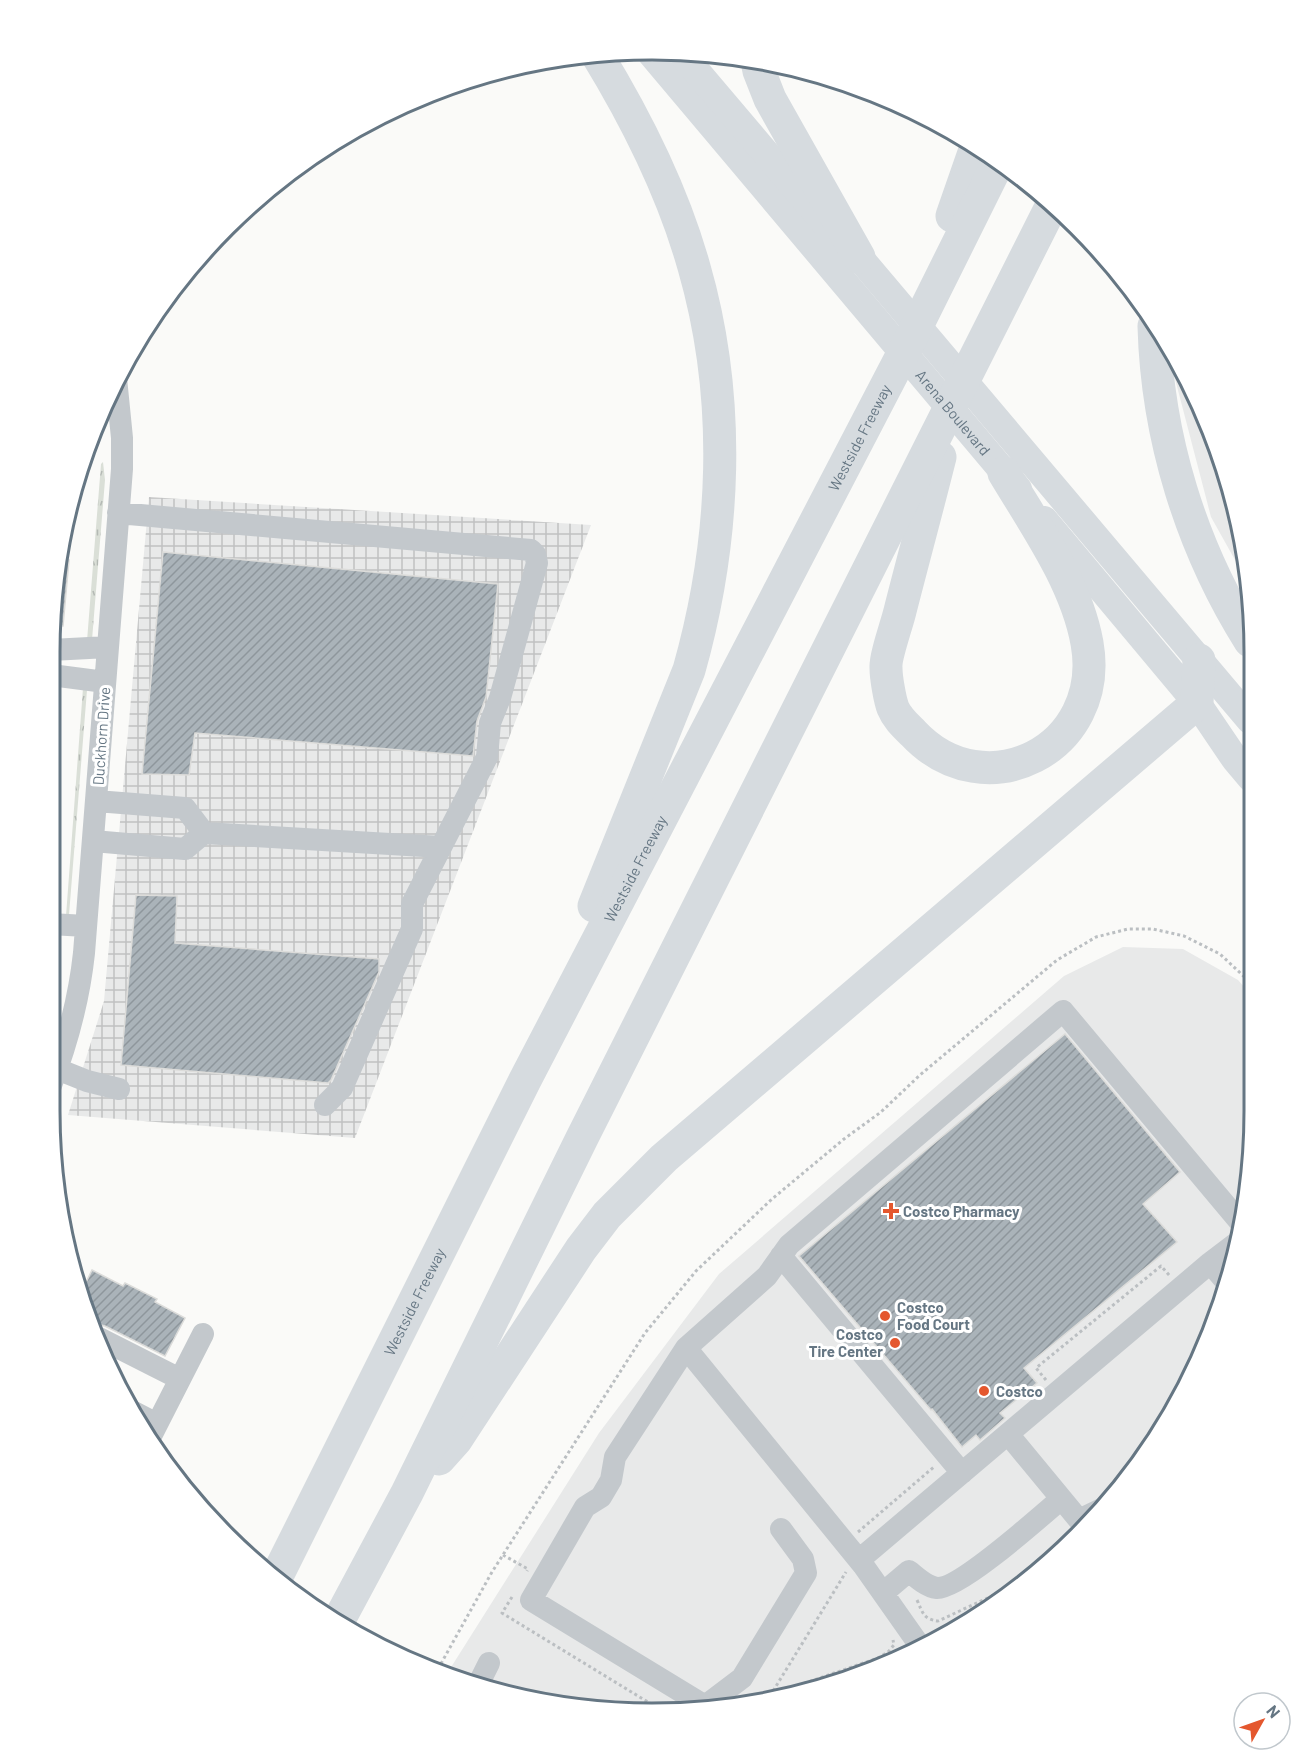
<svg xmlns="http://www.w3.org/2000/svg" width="1304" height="1763" font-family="Barlow,sans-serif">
<defs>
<pattern id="industrial-grid" width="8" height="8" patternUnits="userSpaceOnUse" patternTransform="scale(1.5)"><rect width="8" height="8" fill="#e8e9e9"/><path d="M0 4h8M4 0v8" fill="none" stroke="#c0c1c2"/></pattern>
<pattern id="grass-tufts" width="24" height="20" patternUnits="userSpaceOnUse" patternTransform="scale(1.5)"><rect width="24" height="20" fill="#dadfd7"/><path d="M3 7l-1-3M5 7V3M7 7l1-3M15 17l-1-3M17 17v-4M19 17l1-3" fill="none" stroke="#b4b9b4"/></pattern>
<pattern id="building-hatch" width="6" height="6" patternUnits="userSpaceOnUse" patternTransform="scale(1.5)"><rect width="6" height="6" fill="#aab3b9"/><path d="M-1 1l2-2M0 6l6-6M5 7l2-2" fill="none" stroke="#8e969c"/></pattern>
</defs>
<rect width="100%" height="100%" fill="#fafaf8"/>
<path fill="#e8e9e9" d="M1173 359 1209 421 1249 573V585L1211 517 1173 371Z
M1123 947 1183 949 1238 980 1252 996 1253 1151 1223 1304 1174 1412 1105 1508 1019 1589 882 1668 808 1693 692 1712 534 1702 448 1672 599 1433 719 1274 1064 976Z"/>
<path fill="url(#industrial-grid)" d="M149 497 591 525 355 1138 68 1115 104 1001Z"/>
<path fill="url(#grass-tufts)" d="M103 462 105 480 92 640 87 641 101 464Z
M83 688 87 690 69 915 66 916Z"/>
<path fill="url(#building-hatch)" stroke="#dcdcda" stroke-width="1.5" d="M163 552 498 584 486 697 477 721 473 756 195 733 189 775 142 774Z
M60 559 69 560 63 626 51 625V613Z
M136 895 177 896 175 943 379 959V972L331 1080 328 1083 121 1065Z
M1065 1034 1180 1172 1143 1204 1177 1242 1024 1368 1037 1383 1000 1413 1005 1418 980 1440 976 1435 962 1447 932 1409 931 1410 799 1256Z
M92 1270 123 1286 125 1283 157 1299 155 1302 185 1318 165 1356 105 1326 93 1323 81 1293Z"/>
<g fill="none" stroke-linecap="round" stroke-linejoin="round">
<path stroke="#bbbfc2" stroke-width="3" stroke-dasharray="3 3" stroke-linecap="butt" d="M50 947 61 948
M1217 1299 1222 1305
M1046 1380 1036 1368 1161 1266 1170 1276
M858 1532 935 1466
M503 1555 528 1569 527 1571
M512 1597 502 1613 661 1710
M917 1600C923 1613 923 1619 938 1621L1029 1579
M438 1669 492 1572 645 1333 696 1271 772 1199 844 1139 881 1112 920 1075 1057 960 1096 937 1128 929H1153L1184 936 1220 954 1252 984
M770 1696 846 1572
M747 1703 878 1658 888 1652 894 1645 893 1640"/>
<path stroke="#c3c8cc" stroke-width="22" d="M118 513 531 550 535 554 537 563 500 698 490 723 487 757 412 904V929L342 1088 325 1105
M51 650 108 647
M51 675 105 682
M96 801 185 808 204 833
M93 841 185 849 204 833 441 847
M50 924 86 926
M57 1069 87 1081 119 1089
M50 1088C67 1044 79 1000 84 953L122 469V438L116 378
M781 1256 962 1473
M1227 1283 1210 1263 1235 1244
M99 1338 180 1379
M686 1348 615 1457 611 1480 601 1497 585 1507 531 1600 705 1706 742 1678 806 1573 803 1559 781 1529
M130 1410 157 1424
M1008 1434 1079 1520 1106 1507
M149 1440 203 1334
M859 1560 1210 1263
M883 1593 909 1571C917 1578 927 1587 937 1588 960 1589 1041 1516 1061 1499
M920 1646 863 1565 686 1348 767 1276 789 1245 1063 1011 1239 1221
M479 1683 489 1663"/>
<g stroke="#d6dbdf" stroke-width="28">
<path id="s1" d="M650 52 1018 489"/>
<path d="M681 53 826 224 859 257 1250 720"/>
<path d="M1044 520 1197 703 1235 759 1251 778"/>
</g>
<g stroke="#d6dbdf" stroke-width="33">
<path d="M757 61 759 71 770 99 859 257"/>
<path d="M952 216 976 147"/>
<path d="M1154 326C1157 437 1191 547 1250 641"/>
<path d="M940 457C927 509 913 560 900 611 897 624 885 657 886 668 886 678 890 700 893 708 897 718 906 726 913 733 985 810 1106 749 1087 643 1076 582 1035 525 1004 473"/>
<path d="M594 906 689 670C726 539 732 399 694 267 673 192 637 120 596 53"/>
<path d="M439 1459 456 1440 581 1249 607 1215 664 1158 1197 703 1199 660"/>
<path id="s2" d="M276 1578 525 1080 910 340 998 163"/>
<path d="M339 1620 407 1493 582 1138 1053 203"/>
</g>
</g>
<g fill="#e4572e" stroke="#fff" stroke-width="2">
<path d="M888 1202h6v6h6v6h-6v6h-6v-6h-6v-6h6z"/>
<circle cx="885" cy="1316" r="6"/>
<circle cx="895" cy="1343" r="6"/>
<circle cx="984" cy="1391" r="6"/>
</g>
<g text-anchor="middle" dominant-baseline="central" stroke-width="6" stroke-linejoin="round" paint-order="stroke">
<g font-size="15" fill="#657683" stroke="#fff">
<text stroke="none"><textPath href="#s1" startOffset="471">Arena Boulevard</textPath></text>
<text stroke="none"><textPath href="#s2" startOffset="1281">Westside Freeway</textPath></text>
<text transform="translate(101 736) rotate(-86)">Duckhorn Drive</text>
<text stroke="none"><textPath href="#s2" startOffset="795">Westside Freeway</textPath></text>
<text stroke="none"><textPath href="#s2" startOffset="309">Westside Freeway</textPath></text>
</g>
<g font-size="15" font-weight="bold" fill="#657683" stroke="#fff" text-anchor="start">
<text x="903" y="1211">Costco Pharmacy</text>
<text x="897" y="1307">Costco<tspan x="897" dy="17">Food Court</tspan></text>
<text x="883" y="1334" text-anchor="end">Costco<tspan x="883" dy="17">Tire Center</tspan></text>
<text x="996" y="1391">Costco</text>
</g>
</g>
<path d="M0 0H1304V1763H0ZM652 60H652A592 592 0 0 1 1244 652V1111A592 592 0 0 1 652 1703H652A592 592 0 0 1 60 1111V652A592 592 0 0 1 652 60Z" fill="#fff" fill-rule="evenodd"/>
<path fill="none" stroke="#657683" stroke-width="3" d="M652 60H652A592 592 0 0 1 1244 652V1111A592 592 0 0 1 652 1703H652A592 592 0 0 1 60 1111V652A592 592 0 0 1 652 60Z"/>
<g transform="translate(1262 1721) rotate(50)"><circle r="28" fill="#ffffff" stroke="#c1c8cd" stroke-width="1.5"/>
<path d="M0-4.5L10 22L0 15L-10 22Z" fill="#e4572e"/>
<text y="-9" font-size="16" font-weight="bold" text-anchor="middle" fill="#657683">N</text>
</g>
</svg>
